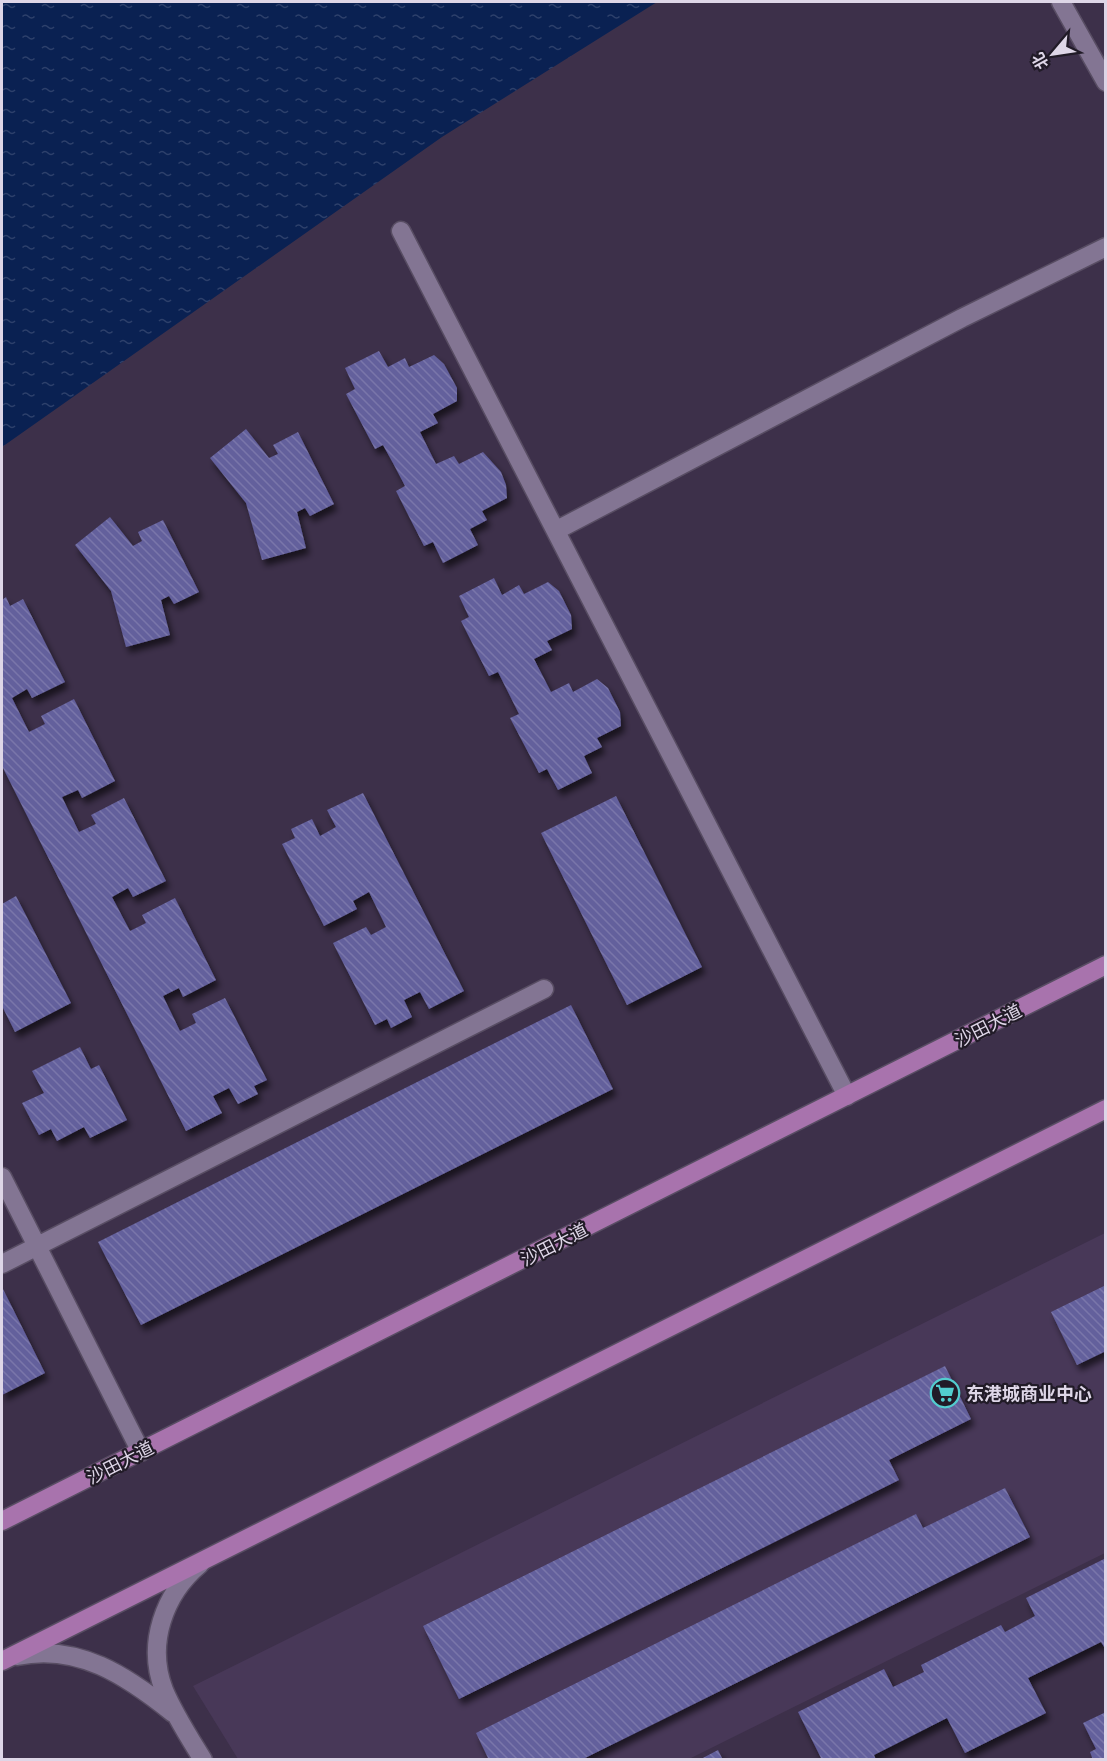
<svg xmlns="http://www.w3.org/2000/svg" width="1107" height="1761" font-family="Manrope,'Noto Sans SC',sans-serif">
<defs>
<pattern id="water-ripples" width="26" height="14" patternUnits="userSpaceOnUse" patternTransform="scale(1.5)"><rect width="26" height="14" fill="#0a2152"/><path d="M2 4q2-2 4 0t4 0M15 11q2-2 4 0t4 0" fill="none" stroke="#2d406b"/></pattern>
<pattern id="building-back-hatch" width="6" height="6" patternUnits="userSpaceOnUse" patternTransform="scale(1.5)"><rect width="6" height="6" fill="#63609c"/><path d="M-1 5l2 2M0 0l6 6M5-1l2 2" fill="none" stroke="#7976aa"/></pattern>
<filter id="shadow"><feDropShadow dx="3.5" dy="6" stdDeviation="3" flood-color="#0009"/></filter>
</defs>
<rect width="100%" height="100%" fill="#3d304a"/>
<path fill="#483858" d="M1105 1233V1553L689 1759H238L193 1686Z"/>
<path fill="url(#water-ripples)" d="M2 2H657L442 137 2 447Z"/>
<path fill="url(#building-back-hatch)" filter="url(#shadow)" d="M379 351 388 367 405 358 409 367 434 355 444 364 457 388V401L433 414 438 423 420 432 436 464 454 456 459 464 483 452 501 472 506 485 507 498 482 511 487 520 470 529 478 545 443 563 433 542 424 546 396 491 405 486 394 465 383 445 375 449 346 394 355 389 345 368Z
M246 429 269 458 278 454 273 445 298 432 334 504 310 516 305 508 297 512 306 548 262 560 246 503 210 458Z
M110 517 133 546 142 541 138 532 163 520 199 592 174 604 169 596 161 600 170 635 126 647 111 591 75 545Z
M494 578 502 595 519 585 524 594 548 582 559 591 571 615 572 629 547 641 552 650 534 659 551 692 569 683 573 692 597 679 608 688 620 712 621 726 597 738 602 747 584 756 592 773 558 790 547 769 539 773 510 718 519 714 498 672 489 676 461 621 469 617 459 596Z
M6 597 10 606 23 599 65 682 32 698 27 689 12 698 29 732 45 724 41 716 74 699 115 781 82 798 78 790 62 797 79 832 96 824 91 815 124 798 166 881 133 897 128 888 112 897 130 931 146 923 142 915 175 898 216 980 183 997 179 988 163 996 180 1031 196 1023 192 1014 225 998 267 1080 254 1086 258 1094 238 1104 229 1088 213 1096 222 1113 186 1131 2 766V600Z
M363 793 464 991 429 1009 420 992 404 1000 412 1017 391 1028 387 1019 375 1025 333 943 366 927 371 935 386 927 369 892 353 901 357 909 324 926 282 844 295 838 291 829 312 819 320 836 336 827 327 810Z
M616 796 702 967 627 1005 541 833Z
M16 896 71 1003 15 1032 2 1006V904Z
M571 1005 613 1089 141 1325 98 1242Z
M80 1047 91 1069 99 1065 127 1120 90 1138 84 1127 57 1141 51 1129 39 1135 22 1103 44 1093 32 1071Z
M1106 1285V1351L1077 1365 1051 1312Z
M2 1287 45 1373 2 1395Z
M945 1366 971 1419 889 1460 899 1480 459 1699 423 1626Z
M1005 1488 1030 1537 581 1760H489L476 1733 916 1514 923 1528Z
M1106 1558V1650L1101 1642 1028 1678 1046 1713 965 1753 947 1718 874 1755 876 1760H822L798 1712 884 1669 893 1687 924 1672 921 1665 1001 1625 1005 1632 1035 1616 1026 1598Z
M1106 1712V1760H1093L1090 1752 1096 1749 1083 1723Z
M718 1750 723 1760H699Z"/>
<g fill="none" stroke-linecap="round" stroke-linejoin="round">
<g stroke="#584d63" stroke-width="21">
<path id="minor" d="M1061 2 1106 82
M401 231 847 1096
M557 530 962 318 1106 247
M2 1177 141 1452
M2 1264 544 989
M200 1564C164 1594 146 1644 164 1690 174 1714 189 1737 203 1760
M17 1656C78 1643 127 1676 173 1713"/>
</g>
<g stroke="#584d63" stroke-width="21">
<path id="major" d="M2 1521 1106 965
M2 1661 1106 1109"/>
</g>
<use href="#minor" stroke="#837593" stroke-width="18"/>
<use href="#major" stroke="#a873ad" stroke-width="18"/>
</g>
<defs>
<g id="supermarket-ring" transform="scale(1.5)"><circle r="9.5" fill="#211b27" stroke="#52cdcf" stroke-width="1.5"/><path d="M-6-5.5h2.5l.6 2H6L4.5 2H-2.5L-4.4-4H-6ZM-1.5 3.2a1.3 1.3 0 1 0 .1 0ZM3 3.2a1.3 1.3 0 1 0 .1 0Z" fill="#52cdcf"/></g>
</defs>
<g fill-rule="evenodd">
<use href="#supermarket-ring" x="945" y="1393"/>
</g>
<g text-anchor="middle" dominant-baseline="central" stroke-width="4.5" stroke-linejoin="round" paint-order="stroke">
<g font-size="18" fill="#ded6e7" stroke="#211b27">
<text transform="translate(988 1025) rotate(-27)">沙田大道</text>
<text transform="translate(554 1244) rotate(-27)">沙田大道</text>
<text transform="translate(120 1462) rotate(-27)">沙田大道</text>
</g>
<g font-size="18" font-weight="bold" fill="#ded6e7" stroke="#211b27" text-anchor="start">
<text x="966" y="1393">东港城商业中心</text>
</g>
</g>
<rect width="1107" height="1761" fill="none" stroke="#ded6e7" stroke-width="6"/>
<g transform="translate(1053 54) rotate(241)" stroke="#211b27" stroke-width="4.5" paint-order="stroke">
<path d="M0-4.5L10 22L0 15L-10 22Z" fill="#ded6e7"/>
<text y="-9" font-size="16" font-weight="bold" text-anchor="middle" fill="#ded6e7">北</text>
</g>
</svg>
